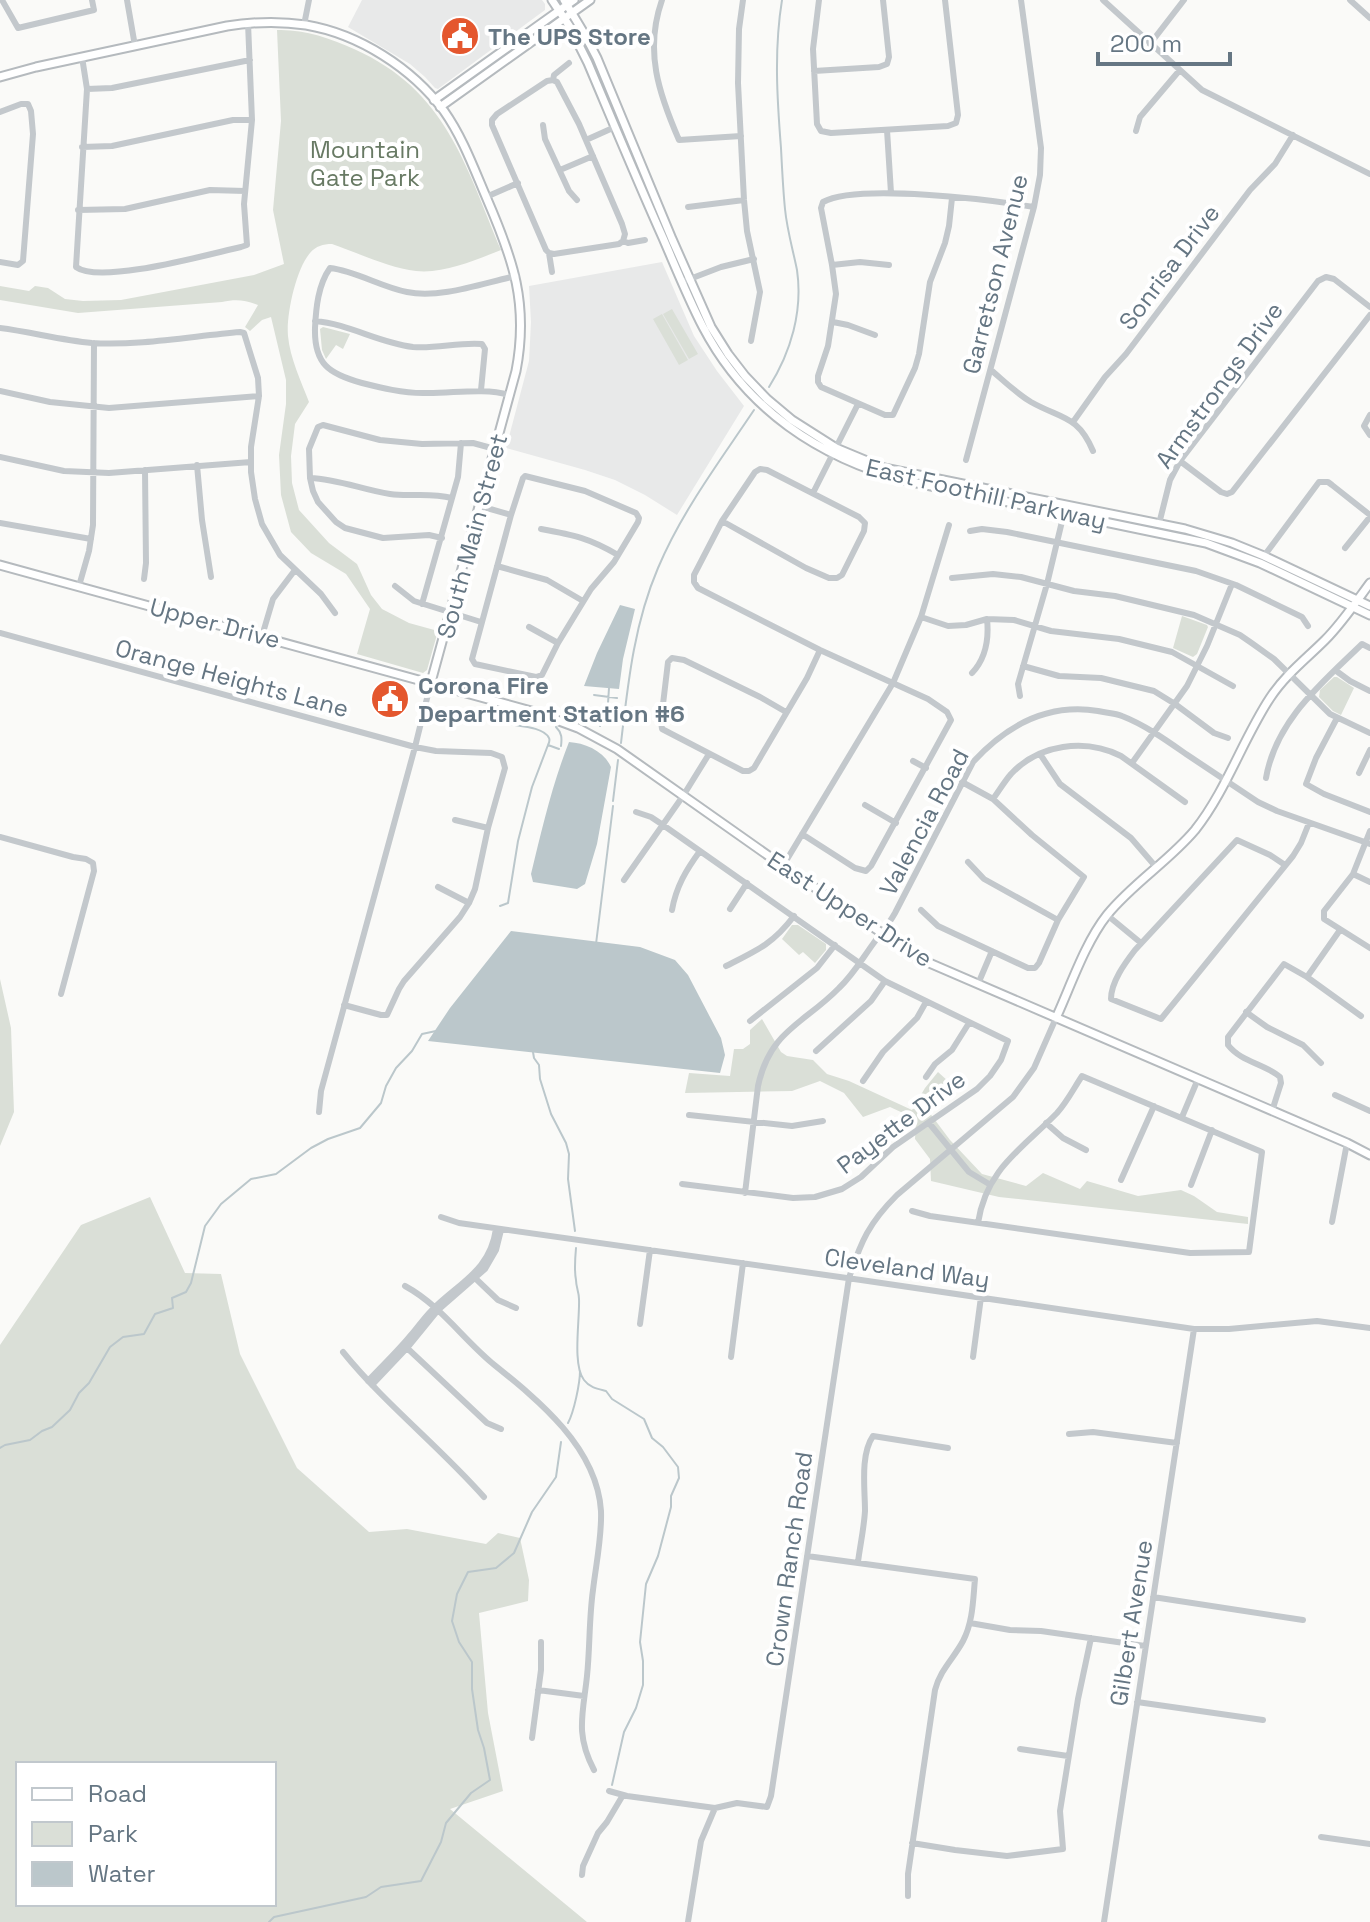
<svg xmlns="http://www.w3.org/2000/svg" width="1370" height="1922" font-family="'Space Grotesk',sans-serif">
<rect width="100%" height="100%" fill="#fafaf8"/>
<path fill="#e8e9e9" d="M362 0H542L545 4V10L438 89 435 88 425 77 410 64 348 27Z
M662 262 694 336 717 371 744 406 677 515 645 495 615 480 585 470 506 448 529 361 531 322 529 286Z"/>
<path fill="#dadfd7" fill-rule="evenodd" d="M277 30C303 29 330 38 354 49 446 90 465 164 501 250 475 260 444 274 416 271 389 268 358 253 332 244 323 244 316 246 310 253 296 269 286 315 288 336 290 358 301 381 309 402L295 424 291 456 292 483 299 510 329 543 357 564 371 595 382 609 409 623 438 631 427 670 423 673 357 654 370 609 346 574 311 553 291 532 281 495 279 455 286 404V380L271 317 262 320 250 331 245 327 258 305C245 300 236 299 222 302L78 313 0 300V286L29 291 35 286 48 288 65 299 83 301 121 300 254 275 284 264 273 210 281 121Z
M672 309 698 354 689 359 663 314Z
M662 314 688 360 679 365 653 319Z
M323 327 350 334 343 349 336 345 326 359 322 350 320 329Z
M1182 616 1207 625 1208 627 1197 654 1193 657 1173 648Z
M1334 677H1337L1354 688 1341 715 1333 711 1319 697 1320 690Z
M792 925H798L826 944V950L815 963 803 952 799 955 782 939Z
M0 979 11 1028 14 1112 0 1146Z
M762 1019 781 1052 787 1056 813 1060 827 1074 849 1081 912 1110 925 1088 938 1072 949 1082 928 1097 923 1104 950 1140 982 1174 1026 1186 1043 1173 1080 1189 1087 1181 1138 1196 1181 1190 1194 1196 1217 1212 1248 1217V1224L999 1197 931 1181 930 1159 915 1139 916 1119 890 1107 863 1117 844 1093 820 1081 792 1091 685 1093 689 1073 730 1076 734 1049H743L750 1044V1030Z
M150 1197 185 1273 221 1274 240 1354 297 1468 369 1532 407 1529 486 1544 498 1533 520 1538 529 1580 528 1601 479 1613 488 1713 503 1791 450 1809 587 1922H0V1345L81 1225ZM18 1764H274V1904H18Z"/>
<path fill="#bbc7cb" d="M620 605 635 609 623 659 619 689 584 686 597 653Z
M569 742C585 743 604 751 611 767L597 844 585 884 577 889 533 882 531 874C542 829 552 785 569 742Z
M511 931 640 947 675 960 688 975 721 1038 725 1055 720 1073 428 1041 450 1008Z"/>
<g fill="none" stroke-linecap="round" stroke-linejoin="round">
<path stroke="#bbc7cb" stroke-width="2" d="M769 387C791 352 803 311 797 270 793 250 787 230 785 209 783 189 782 168 781 148 777 98 774 49 782 0
M594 695 617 698
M608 703 609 688
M509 724C519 726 544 727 549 738 550 740 549 743 548 745L559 749
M600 726 604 719
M556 727C562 733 562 738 561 746
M621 743C628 683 634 624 658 568 682 511 720 461 754 410
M613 801 618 760
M500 906 508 903 518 841 532 787 548 745
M596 944 613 806
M533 1052 534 1058 539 1065 540 1079 551 1114 566 1143 569 1154 568 1179 575 1231
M576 1248C575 1259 574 1270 576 1280 576 1287 579 1292 579 1299 580 1319 572 1365 584 1380 590 1388 598 1389 606 1391L612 1399 644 1419 652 1438 663 1447 678 1467 679 1478 671 1496V1507L658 1556 646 1584 640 1642 643 1661V1685L636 1708 624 1732 612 1785
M568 1423C574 1412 580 1383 580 1371
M0 1448 5 1445 30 1440 42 1431 52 1427 70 1410 79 1393 89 1383 110 1347 123 1337 144 1334 155 1314 173 1308 172 1298 186 1292 191 1283 205 1226 221 1204 251 1179 276 1174 311 1148 328 1139 360 1128 381 1103 386 1086 396 1068 412 1051 422 1034 436 1031
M269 1922 274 1917 366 1897 381 1887 421 1881 441 1842 446 1823 471 1793 490 1780 484 1748 478 1730 472 1689V1662L459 1642 452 1621 457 1594 468 1572 496 1568 514 1553 532 1512 556 1477 561 1442"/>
<g stroke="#b5babe" stroke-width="11">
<path id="major" d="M552 0 570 27 588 63C613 122 637 180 663 238 676 268 688 298 703 327 746 409 819 458 907 481L1206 543 1260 563 1370 615
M564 0 585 35 597 58 672 239 711 327 728 354 745 376 767 399 792 420 836 448 884 468 1185 529 1232 543 1264 556 1370 606
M0 77 36 67 227 26C252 22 280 21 306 25 359 34 412 68 444 111 463 138 474 169 487 199 513 259 529 304 516 371L431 682
M434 100 574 0
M440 107 590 0
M0 565 535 712 578 728 617 749 783 866 920 959 1347 1143 1370 1155
M1056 1018C1071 985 1085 943 1107 915 1133 883 1169 861 1195 830 1226 791 1243 739 1270 698 1285 675 1306 659 1325 640 1342 623 1356 602 1370 583"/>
</g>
<path stroke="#c3c8cc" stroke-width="6" d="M2 0 18 28 94 10 92 0
M127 0 135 46
M662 0C644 51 659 94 679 140L741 136
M743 0 739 29 738 83 744 200 747 231 760 292 751 341
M819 0 813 49 817 124 821 131 831 133 948 126 956 123 958 115 945 0
M1103 0 1202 90 1370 174
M1350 0 1370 18
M304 25 309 0
M1150 44 1184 0
M82 57 87 89 76 267C100 285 209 254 241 247L247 245 244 204 252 120 248 23
M814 71 879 67 887 64 889 57 883 0
M553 80 557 82 579 124 622 224 625 234 623 241
M87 89 112 88 250 60
M0 112 21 104H28L31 111 33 134 23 261 18 265 0 262
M543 125 545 139 569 191 577 200
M887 130 891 193
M1136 131 1140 117 1179 71
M586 140 615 127
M82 147 112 146 233 120H252
M560 170 593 156
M486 197 518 183
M952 198 949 226 945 243 930 282 919 354 915 368 893 415H885L821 387 818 382V376L828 346 836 294 832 265 821 208 823 202C858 183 992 200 1034 207
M688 207 744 200
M78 210 125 209 210 190 245 191
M549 253 554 254 619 244 623 241 628 243 645 240
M832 265 860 262 889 265
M552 272 549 253 546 250 492 125V120L497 114 547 81 553 80 554 75 569 63
M682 282 721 267 754 259
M315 321C349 324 379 343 413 347 436 349 459 342 482 344L485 349 481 390
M833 322 848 325 875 335
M0 328C31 332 61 340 92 343 138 346 193 336 240 332L244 333 258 378 259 396 251 447V472L255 499 262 524 280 555 321 594 335 613
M991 370C1004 381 1016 393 1031 402 1061 419 1078 415 1093 451
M0 391 50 402 109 408 259 396
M510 395C481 387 452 394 423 393 402 393 382 388 362 383 329 374 314 364 315 328 316 308 318 285 330 268 356 271 381 287 407 292 440 299 483 283 516 276
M1370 415 1364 426 1370 435
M1073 422 1105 377 1126 354 1250 190 1275 164 1293 135
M0 457 64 471 109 473 251 462
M966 460 1034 207 1040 175 1041 148 1021 0
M1180 461 1221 492 1227 494 1232 492 1370 315
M197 465 202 520 211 577
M525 476 585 491 636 513 639 518 638 522 614 562 591 589 558 643 542 675 536 677 475 664 472 659 511 515 523 478Z
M310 478C338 479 363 490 390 494 411 497 428 492 452 498
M813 493 858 404
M480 506 511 515
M722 521 806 568 829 578H837L842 575 864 531 865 523 859 517 767 470 760 469 755 472 722 521 694 575V582L698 588 820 650 928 699 947 712 951 720 871 866 866 871 855 868 802 834
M0 523 91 539
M1159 524 1170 480 1180 461 1318 281 1326 277 1334 279 1370 307
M541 529C574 535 589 538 618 555
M970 531 982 529 1007 532 1196 571 1236 585 1302 617 1308 626
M442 538 429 535 383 538 345 528 336 522 318 502 313 491 310 478 309 449 318 427 323 425 380 440 422 444 473 443 495 449
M1345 548 1370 517
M1264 556 1319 482H1328L1332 485 1370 515
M497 566 547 580 583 601
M952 578 993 574 1021 577 1074 591 1115 596 1194 615 1240 635 1253 644 1274 659 1330 714 1370 733
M144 579 146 563 145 470
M79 586 89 551 93 525 94 343
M395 586 414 601 481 622
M422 604 458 477 461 443
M921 617 948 626 966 625 987 619 1014 620 1051 631 1119 639 1172 652 1233 686
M529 627 558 643
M0 633 415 747 436 751 491 753 502 757 505 768 488 828 475 889 469 903 460 917 404 981 399 989 387 1015H381L344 1005
M262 636 273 599 295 570
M1023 666 1059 676 1101 678 1154 691 1175 704 1214 733 1228 738
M1335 670 1350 681 1370 691
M972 673C986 658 989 638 987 619
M1020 696 1018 684 1047 584 1064 513
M786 712 760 697 684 660 672 658 668 662 661 721 662 729 743 771H749L754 768 807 678 820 650
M1337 718 1316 758 1306 784 1324 794 1370 812
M1040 754 1060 784 1131 838 1156 867
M913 761 926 768
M1132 763 1187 686 1207 646 1232 584
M1359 773 1370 750
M1266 778C1276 720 1322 683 1362 644L1370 648
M993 799C999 791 1004 782 1011 774 1039 744 1085 738 1121 756L1185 802
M865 805 896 823
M636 812 651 817 663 825 885 981 1008 1041 1001 1060 990 1076 977 1089 893 1147 861 1177 842 1189 815 1197 793 1198 682 1184
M455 820 488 828
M1370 831 1353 874 1324 911V919L1370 948
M0 837 73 857 86 859 93 863 94 871 61 994
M968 862 984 879 1058 920
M1285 865 1270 855 1237 840 1135 950C1125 963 1111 982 1111 999L1161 1019 1293 856 1301 843 1309 823
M783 866 893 683 921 617 949 525
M1353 874 1370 882
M624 880 683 796 709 754
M438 887 469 903
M730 909 747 883
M672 910C676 887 686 870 700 851
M921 910 938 926 1028 968H1035L1039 963 1058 920 1084 877 1032 835 993 799 962 782
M1107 915 1141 943
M726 966C756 951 773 944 794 916
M1307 977 1340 930
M978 984 992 951
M1246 1012 1267 1027 1303 1045 1321 1063
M750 1021 817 968 835 945
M816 1051 871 1001 885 981
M926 1077 935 1064 952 1050 969 1023
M863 1081 883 1052 917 1018 926 1002
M1335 1095 1370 1111
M1272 1111 1281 1083 1280 1077C1265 1064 1241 1062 1228 1045V1037L1284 964 1307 977 1361 1016
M319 1112 321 1091 415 747 431 682
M689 1115 792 1126 823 1121
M1182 1117 1198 1079
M929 1123 969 1172 989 1184
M1046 1123 1063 1138 1086 1150
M1121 1180 1154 1106
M1191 1185 1212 1130
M745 1193 758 1086C770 1030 804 1024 839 988 853 975 862 959 873 944 881 933 889 924 895 913L973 762C1006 726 1048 703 1098 711 1106 713 1115 713 1122 716 1145 725 1166 740 1186 754 1210 770 1234 786 1258 802L1277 811 1370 844
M912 1211 930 1216 1190 1253 1249 1252 1262 1152 1082 1076C1074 1088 1067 1102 1057 1113 1022 1149 986 1169 978 1223
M441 1217 459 1223 861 1280 1194 1329H1229L1317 1321 1370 1328
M1332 1222 1347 1143
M475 1278 498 1300 516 1308
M405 1286C440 1305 462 1338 492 1363 538 1400 597 1447 601 1511 602 1537 596 1564 593 1590 589 1618 590 1647 587 1676 583 1714 575 1734 594 1770
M640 1324 650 1250
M406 1347 487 1423 501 1429
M343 1352C385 1404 439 1446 484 1497
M731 1357 743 1263
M973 1357 981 1297
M368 1381C382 1366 398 1351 411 1335 418 1327 424 1318 431 1311 458 1283 490 1272 496 1229
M372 1385 407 1348 438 1310 485 1269 496 1250 501 1230
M1069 1434 1093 1432 1177 1443
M807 1556 975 1579C973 1600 973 1622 963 1641 954 1658 940 1670 935 1690L908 1874V1896
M858 1562C860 1546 864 1528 865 1511 865 1489 860 1455 873 1436L948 1448
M1153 1597 1303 1620
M970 1623 1010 1630 1041 1631 1145 1646
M538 1690 584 1696
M1137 1702 1263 1720
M532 1738 541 1670V1642
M1020 1749 1068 1756
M609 1791 627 1796 715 1808
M1321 1837 1370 1844
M912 1843 955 1850 1007 1856 1063 1849 1060 1811 1078 1699 1091 1638
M582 1875 583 1866 598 1833 607 1822 623 1795
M688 1922 701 1841 715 1808 737 1803 767 1807 771 1796 849 1278C861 1241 869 1223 897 1195L1013 1097 1034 1068 1056 1018
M1104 1922 1194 1329"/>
<use href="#major" stroke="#fff" stroke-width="7"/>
</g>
<defs>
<g id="civic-disc" transform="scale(2)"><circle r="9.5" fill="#e4572e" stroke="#fff"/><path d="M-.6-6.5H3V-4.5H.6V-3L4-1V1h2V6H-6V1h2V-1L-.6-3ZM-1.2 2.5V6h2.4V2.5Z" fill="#fff"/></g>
</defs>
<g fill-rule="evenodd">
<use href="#civic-disc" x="460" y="36"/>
<use href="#civic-disc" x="390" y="699"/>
</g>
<g text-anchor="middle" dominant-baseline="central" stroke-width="8" stroke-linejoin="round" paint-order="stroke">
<g font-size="24" font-weight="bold" fill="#657683" stroke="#fff" text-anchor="start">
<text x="488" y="36">The UPS Store</text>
<text x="418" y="685">Corona Fire<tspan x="418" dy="28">Department Station #6</tspan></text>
</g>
<g font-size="24" fill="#687a64" stroke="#fff">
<text x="365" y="149">Mountain<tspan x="365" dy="28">Gate Park</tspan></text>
</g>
<g font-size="24" fill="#657683" stroke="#fff">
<text transform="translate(1169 267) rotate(-53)">Sonrisa Drive</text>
<text transform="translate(995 274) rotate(-76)">Garretson Avenue</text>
<text transform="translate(1219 385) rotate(-54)">Armstrongs Drive</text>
<text transform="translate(986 494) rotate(13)">East Foothill Parkway</text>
<text transform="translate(472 536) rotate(-75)">South Main Street</text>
<text transform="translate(215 623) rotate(15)">Upper Drive</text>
<text transform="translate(232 678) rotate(15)">Orange Heights Lane</text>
<text transform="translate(924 822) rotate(-62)">Valencia Road</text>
<text transform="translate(850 909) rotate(33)">East Upper Drive</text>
<text transform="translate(901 1122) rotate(-37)">Payette Drive</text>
<text transform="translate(907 1268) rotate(8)">Cleveland Way</text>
<text transform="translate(789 1559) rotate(-82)">Crown Ranch Road</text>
<text transform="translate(1131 1623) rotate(-81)">Gilbert Avenue</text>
</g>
</g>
<rect x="16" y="1762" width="260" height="144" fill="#ffffff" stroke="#c1c8cd" stroke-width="2"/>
<rect x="32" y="1788" width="40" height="12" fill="#ffffff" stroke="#c1c8cd" stroke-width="2"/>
<text x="88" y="1802" font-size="24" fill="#657683">Road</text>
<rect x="32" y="1822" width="40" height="24" fill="#dadfd7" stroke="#c1c8cd" stroke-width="2"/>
<text x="88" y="1842" font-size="24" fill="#657683">Park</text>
<rect x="32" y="1862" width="40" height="24" fill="#bbc7cb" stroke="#c1c8cd" stroke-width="2"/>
<text x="88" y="1882" font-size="24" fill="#657683">Water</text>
<path d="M1098 52v12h132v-12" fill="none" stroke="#657683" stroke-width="4"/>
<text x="1110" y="52" font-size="24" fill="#657683" stroke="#ffffff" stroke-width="6" paint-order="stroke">200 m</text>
</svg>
